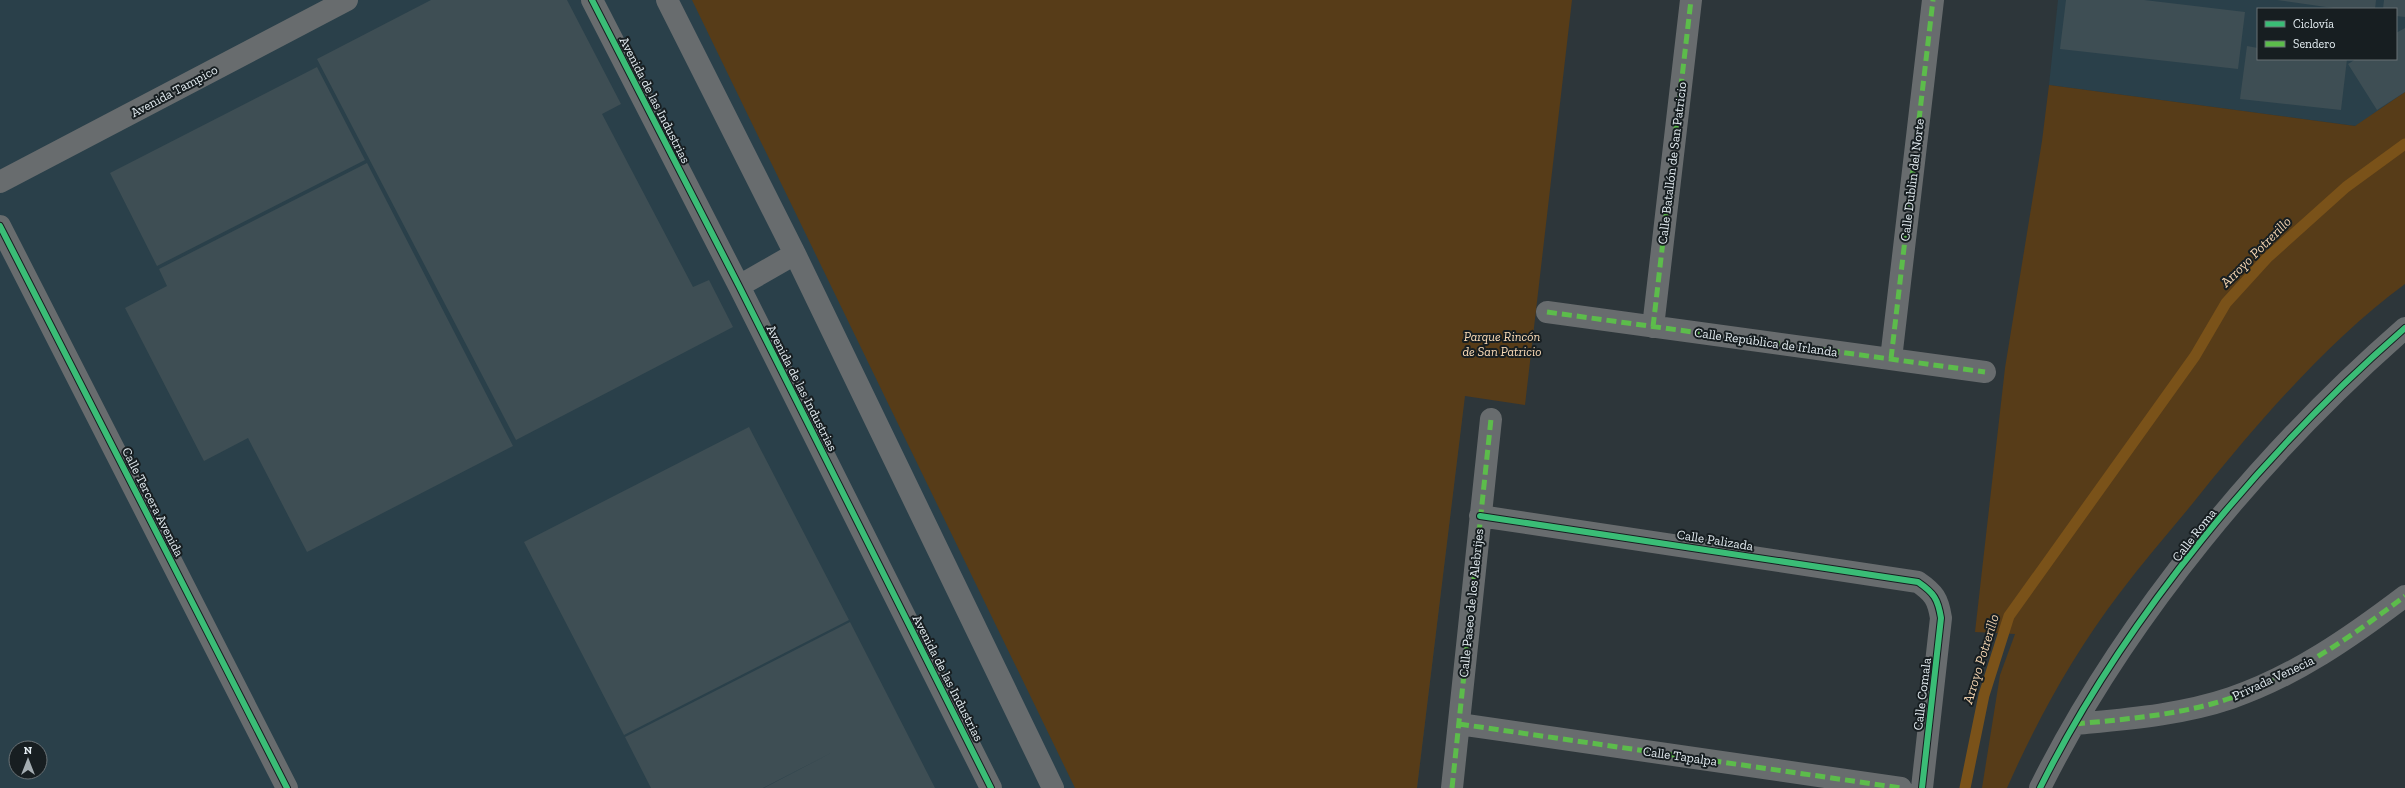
<svg xmlns="http://www.w3.org/2000/svg" width="2405" height="788" font-family="'Zilla Slab',serif">
<rect width="100%" height="100%" fill="#2d363a"/>
<path fill="#2a404a" fill-rule="evenodd" d="M0 0H1513L1417 788H0ZM16 748H40V772H16Z
M2058 0H2405V92L2356 126 2049 85ZM2258 9H2396V59H2258Z"/>
<path fill="#573c18" d="M692 0H1572L1525 405 1465 396 1417 788H1075Z
M2049 85 2355 126 2405 92V284C2330 339 2260 420 2201 493 2174 527 2145 559 2119 594 2074 653 2037 720 2007 788H1982L2000 675 2015 634 1975 632 2005 368 2042 141Z"/>
<g fill="none" stroke-linecap="round" stroke-linejoin="round">
<path stroke="#7a5219" stroke-width="11" d="M1965 788 1984 695 2009 616 2195 356 2226 303 2267 258 2346 187 2405 144"/>
</g>
<path fill="#3e4e54" d="M431 0H567L621 104 602 114 693 287 709 280 733 327 516 440 317 59Z
M2066 0H2144L2245 12 2238 69 2060 49Z
M2277 0H2376L2375 9H2340Z
M2384 0H2405V17L2396 16V9H2383Z
M2405 28V92L2377 110 2348 64 2356 59H2396V33Z
M2247 46 2258 48V59H2347L2341 110 2240 99Z
M317 67 365 160 157 266 110 173Z
M367 163 513 446 307 552 248 438 204 461 125 308 167 286 159 269Z
M749 427 849 620 624 735 524 542Z
M850 622 935 788H764L833 752 763 788H651L625 737Z"/>
<g fill="none" stroke-linecap="round" stroke-linejoin="round">
<path stroke="#686c6e" stroke-width="22" d="M592 0 739 286 991 788
M667 0 795 254 1053 788
M0 182 347 0
M0 226 287 788
M739 286 795 254
M1547 312 1985 372
M1653 327 1691 0
M1891 359 1933 0
M1480 516 1918 582C1934 593 1938 599 1941 618L1922 788
M1459 724 1901 788
M2075 724C2127 719 2181 715 2231 698 2295 676 2351 637 2405 596
M1452 788 1491 419
M2040 788C2124 619 2263 452 2405 328"/>
<path stroke="#5cbc4b" stroke-width="5" stroke-dasharray="10 5" stroke-linecap="butt" d="M1547 312 1985 372
M1653 327 1691 0
M1891 359 1933 0
M1459 724 1901 788
M2075 724C2127 719 2181 715 2231 698 2295 676 2351 637 2405 596
M1452 788 1491 419"/>
<g stroke="#171e21" stroke-width="8">
<path id="cycleway" d="M592 0 739 286 991 788
M0 226 287 788
M1480 516 1918 582C1934 593 1938 599 1941 618L1922 788
M2040 788C2124 619 2263 452 2405 328"/>
</g>
<use href="#cycleway" stroke="#3abd76" stroke-width="6"/>
</g>
<g text-anchor="middle" dominant-baseline="central" stroke-width="4" stroke-linejoin="round" paint-order="stroke">
<g font-size="13" fill="#e4edf2" stroke="#171e21">
<text transform="translate(174 91) rotate(-28)">Avenida Tampico</text>
<text transform="translate(655 100) rotate(63)">Avenida de las Industrias</text>
<text transform="translate(1672 163) rotate(-83)">Calle Batallón de San Patricio</text>
<text transform="translate(1912 180) rotate(-83)">Calle Dublin del Norte</text>
<text transform="translate(1766 342) rotate(8)">Calle República de Irlanda</text>
<text transform="translate(802 388) rotate(63)">Avenida de las Industrias</text>
<text transform="translate(153 502) rotate(63)">Calle Tercera Avenida</text>
<text transform="translate(2194 535) rotate(-52)">Calle Roma</text>
<text transform="translate(1715 540) rotate(9)">Calle Palizada</text>
<text transform="translate(1471 603) rotate(-84)">Calle Paseo de los Alebrijes</text>
<text transform="translate(948 678) rotate(63)">Avenida de las Industrias</text>
<text transform="translate(2273 678) rotate(-25)">Privada Venecia</text>
<text transform="translate(1922 694) rotate(-83)">Calle Comala</text>
<text transform="translate(1680 756) rotate(8)">Calle Tapalpa</text>
</g>
<g font-size="13" font-style="italic" fill="#fdddb8" stroke="#171e21">
<text x="1502" y="336">Parque Rincón<tspan x="1502" dy="15">de San Patricio</tspan></text>
</g>
<g font-size="14" font-style="italic" fill="#f4d4b0" stroke="#171e21">
<text transform="translate(2256 252) rotate(-45)">Arroyo Potrerillo</text>
<text transform="translate(1981 659) rotate(-73)">Arroyo Potrerillo</text>
</g>
</g>
<rect x="2257" y="8" width="140" height="52" fill="#171e21" stroke="#697175"/>
<rect x="2265" y="21" width="20" height="6" fill="#3abd76" stroke="#697175"/>
<text x="2293" y="28" font-size="12" fill="#e4edf2">Ciclovía</text>
<rect x="2265" y="41" width="20" height="6" fill="#5cbc4b" stroke="#697175"/>
<text x="2293" y="48" font-size="12" fill="#e4edf2">Sendero</text>
<g transform="translate(28 760)"><circle r="19" fill="#171e21" stroke="#697175"/>
<path d="M0-3L7 15L0 10L-7 15Z" fill="#a4adb2"/>
<text y="-6" font-size="11" font-weight="bold" text-anchor="middle" fill="#e4edf2">N</text>
</g>
</svg>
